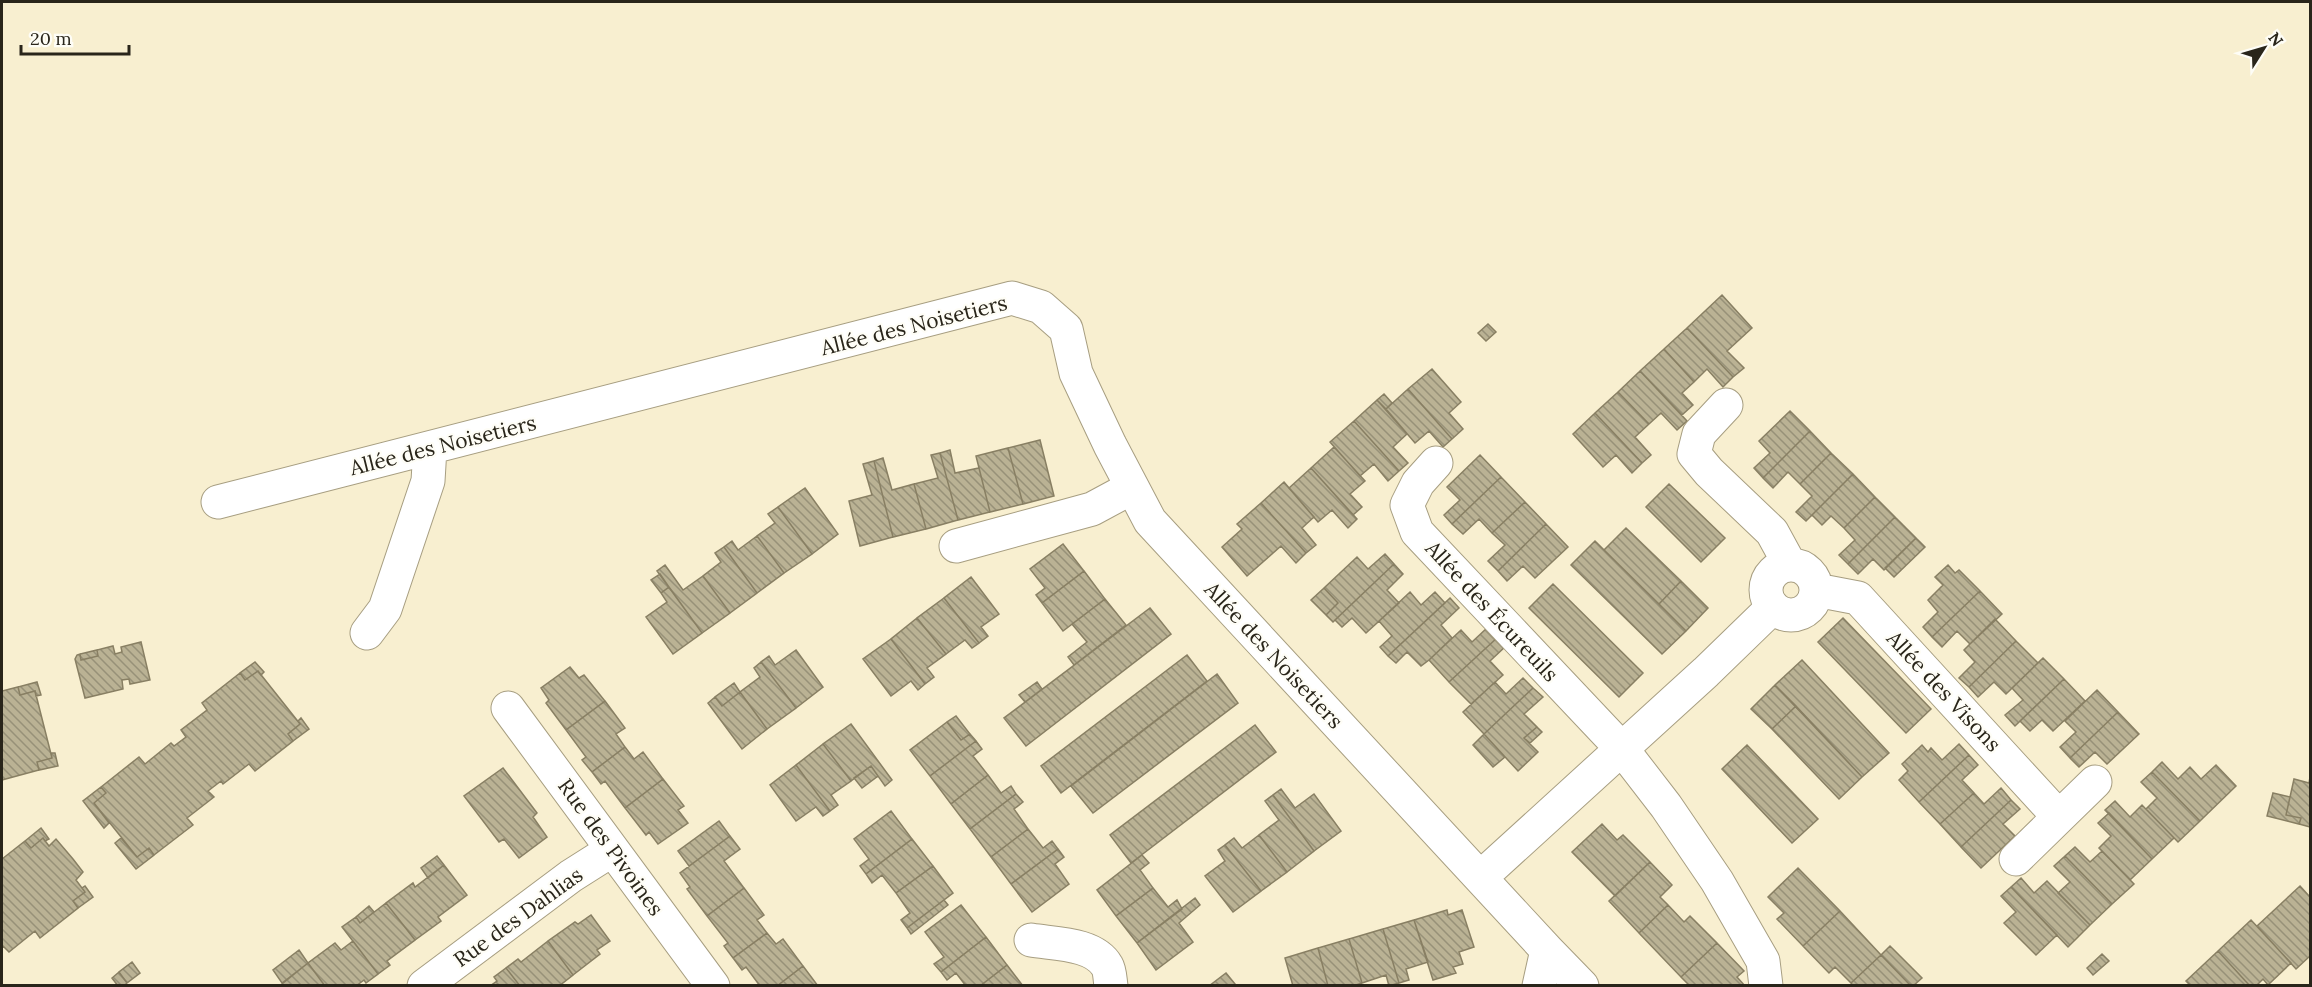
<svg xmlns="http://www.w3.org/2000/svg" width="2312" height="987" font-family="Lora,serif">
<defs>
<pattern id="building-back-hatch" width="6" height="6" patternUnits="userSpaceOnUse" patternTransform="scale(1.5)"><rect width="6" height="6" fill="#bab294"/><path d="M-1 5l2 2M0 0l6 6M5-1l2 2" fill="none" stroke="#979178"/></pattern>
</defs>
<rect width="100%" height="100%" fill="#f8efd0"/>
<path fill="url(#building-back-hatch)" stroke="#887f63" stroke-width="1.5" d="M1722 295 1752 328 1727 351 1744 368 1733 377 1687 328Z
M1488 324 1496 332 1486 341 1478 333Z
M1687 328 1733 377 1723 387 1707 369 1694 382 1664 349Z
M1664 349 1694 382 1682 393 1693 405 1682 415 1640 371Z
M1432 369 1461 402 1449 413 1463 429 1452 439 1408 389Z
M1640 371 1687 421 1677 430 1661 413 1649 424 1618 392Z
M1408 389 1452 439 1443 447 1429 431 1415 443 1386 409Z
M1618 392 1649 424 1635 437 1651 455 1642 463 1595 413Z
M1384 394 1392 403 1386 409 1377 400Z
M1377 400 1407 434 1393 447 1408 463 1399 471 1354 421Z
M1790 411 1810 431 1763 478 1754 468 1770 453 1759 441Z
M1595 413 1642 463 1632 473 1616 455 1603 467 1573 434Z
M1354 421 1399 471 1388 481 1374 464 1360 476 1330 442Z
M1810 431 1831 453 1800 484 1788 472 1773 488 1763 478Z
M1040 440 1054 496 1023 504 1008 448Z
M1334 447 1365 481 1350 494 1362 507 1353 515 1311 468Z
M1008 448 1023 504 990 512 976 456Z
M950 450 955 473 979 468 990 512 958 520 940 453Z
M940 453 958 520 926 529 914 484 938 478 931 455Z
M1831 453 1853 474 1806 521 1796 512 1812 496 1800 484Z
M1480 455 1501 477 1452 524 1444 515 1460 500 1447 487Z
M883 458 892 490 914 484 926 529 893 537 874 461Z
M874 461 893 537 860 546 849 501 872 495 863 464Z
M1311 468 1357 519 1348 528 1332 510 1318 522 1289 488Z
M1853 474 1875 497 1844 528 1831 516 1822 525 1812 515Z
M1501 477 1525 502 1492 533 1479 519 1463 534 1452 524Z
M1284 482 1314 517 1302 528 1316 545 1306 553 1261 503Z
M1669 484 1725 538 1701 562 1646 507Z
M805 488 838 534 812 554 778 507Z
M1875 497 1895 517 1848 564 1839 555 1855 540 1844 528Z
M1525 502 1546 524 1498 571 1488 561 1505 545 1492 533Z
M1261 503 1306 553 1296 563 1281 546 1247 576 1222 547 1242 529 1237 524Z
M778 507 812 554 784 573 757 536 775 523 768 514Z
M1895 517 1916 538 1884 570 1873 559 1858 574 1848 564Z
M1546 524 1568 547 1535 578 1523 566 1507 581 1498 571Z
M1626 528 1681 581 1659 604 1604 550Z
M757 536 784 573 757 593 724 547 732 541 738 550Z
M1916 538 1925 547 1894 577 1885 568Z
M1595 541 1686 631 1662 654 1571 565Z
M1063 544 1084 571 1042 603 1036 595 1045 588 1030 569Z
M724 547 757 593 730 613 703 576 721 562 715 553Z
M1385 554 1394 564 1333 622 1326 615 1338 603 1324 588 1357 557 1368 569Z
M1394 564 1403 574 1387 590 1399 603 1366 633 1352 618 1342 627 1335 620Z
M665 565 683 590 703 576 730 613 702 633 657 571Z
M1948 565 1955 573 1959 570 1980 591 1932 637 1923 627 1938 612 1928 600 1943 585 1935 577Z
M1084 571 1105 599 1063 631 1042 603Z
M660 574 669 587 661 593 651 580Z
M971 577 999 614 981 627 988 636 979 643 944 598Z
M1681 581 1708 608 1686 631 1659 604Z
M1553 584 1643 673 1619 697 1529 608Z
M669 587 702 633 673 654 646 617 667 602 661 593Z
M1324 588 1338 603 1326 615 1311 600Z
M1980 591 2002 614 1970 644 1957 631 1942 647 1932 637Z
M1410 592 1421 605 1435 592 1445 603 1388 656 1380 647 1392 636 1379 621Z
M944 598 979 643 972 648 965 640 946 654 917 618Z
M1450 598 1459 608 1441 625 1452 638 1429 660 1421 666 1407 652 1396 663 1388 656Z
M1105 599 1126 625 1074 665 1068 657 1087 642 1072 624Z
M1150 608 1171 634 1026 746 1004 718Z
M917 618 946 654 927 668 934 677 925 684 891 639Z
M1843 618 1931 709 1906 733 1818 642Z
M1995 619 2016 641 1969 687 1959 678 1975 662 1964 650Z
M1488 627 1498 637 1449 682 1429 660 1461 630 1472 642Z
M1498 637 1506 646 1490 661 1503 675 1471 704 1449 682Z
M891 639 925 684 918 690 911 681 891 696 863 659Z
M2016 641 2038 663 2006 694 1994 682 1978 697 1969 687Z
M141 642 150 680 130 684 129 679 122 680 123 689 85 698 75 659 77 655 80 654 81 660 98 656 97 650 113 646 115 654 122 652 121 647Z
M97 650 98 656 81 660 80 654Z
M796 650 823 687 796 708 761 662 769 656 775 665Z
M1187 655 1207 681 1061 793 1041 766Z
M2043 658 2064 679 2015 726 2005 715 2023 700 2012 688Z
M1802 660 1889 753 1862 777 1775 685Z
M255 662 264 672 261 675 258 671 245 680 240 673Z
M761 662 796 708 767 729 740 692 760 677 754 668Z
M570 667 579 678 584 675 605 701 566 730 546 703 549 700 541 688Z
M258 671 300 724 288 734 293 741 255 771 249 764 223 784 221 781 208 791 214 797 187 818 193 825 154 855 149 848 137 857 94 803 106 793 101 787 139 757 145 764 171 743 174 746 186 737 181 730 207 710 202 703 240 673 245 680Z
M1217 674 1238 703 1093 813 1071 786Z
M1523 678 1533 688 1484 734 1463 712 1495 682 1506 694Z
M2064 679 2085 701 2053 731 2042 720 2030 731 2020 721Z
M37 682 41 695 36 696 35 691 20 695 18 687Z
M1037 682 1042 689 1025 702 1019 695Z
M734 683 740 692 722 706 715 697Z
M1775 685 1796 706 1772 729 1751 709Z
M18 687 20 695 35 691 52 758 37 762 39 770 2 780V691Z
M1533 688 1543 697 1524 714 1537 727 1524 738 1538 752 1518 771 1484 734Z
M2097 690 2118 712 2070 758 2060 747 2076 732 2065 721Z
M740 692 767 729 742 749 708 703 715 697 722 706Z
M605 701 625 728 616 734 625 747 592 772 582 760 586 757 566 730Z
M1796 706 1862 777 1839 799 1772 729Z
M2118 712 2139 734 2107 764 2095 752 2079 767 2070 758Z
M956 716 970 734 961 740 947 722Z
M301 718 309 729 293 741 288 734 300 724 298 721Z
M947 722 961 740 970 734 976 741 930 776 910 750Z
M851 724 892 780 885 786 871 766 851 781 823 744Z
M1255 725 1276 752 1131 863 1110 835Z
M1537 727 1542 732 1530 743 1524 738Z
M1484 734 1505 757 1493 767 1473 745Z
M976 741 982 749 973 756 988 775 951 804 930 776Z
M823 744 851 781 831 795 838 805 830 811 796 765Z
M1959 744 1969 755 1919 802 1899 780 1908 771 1902 764 1922 745 1928 752 1931 748 1942 760Z
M1747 745 1818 819 1792 843 1722 769Z
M625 747 634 759 643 752 663 779 625 808 605 781 601 784 592 772Z
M51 753H55L58 766 39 770 37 762 52 758Z
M1969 755 1978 765 1962 780 1974 793 1940 824 1919 802Z
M2162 762 2178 779 2190 767 2201 779 2216 765 2236 786 2200 821 2152 772Z
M796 765 830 811 823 816 816 807 796 821 770 785Z
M871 766 878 776 862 788 854 778Z
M503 768 537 813 533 817 547 837 519 858 504 839 499 842 464 796Z
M2152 772 2200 821 2178 842 2146 809 2157 798 2141 782Z
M988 775 1001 793 1011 786 1016 794 970 829 951 804Z
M2310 777V827L2299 824 2301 818 2286 815 2294 779 2309 783Z
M663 779 684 806 678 810 688 823 658 844 649 832 646 835 625 808Z
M101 787 106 793 94 803 109 823 104 828 83 801Z
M2001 788 2011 800 1961 847 1940 824 1974 793 1984 804Z
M1281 789 1295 808 1314 794 1341 831 1314 851 1273 795Z
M2273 793 2290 797 2286 815 2301 818 2299 824 2267 816Z
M1016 794 1023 802 1014 809 1028 829 991 857 970 829Z
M1273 795 1314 851 1287 872 1259 835 1279 820 1265 801Z
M2011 800 2020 809 2003 824 2015 836 1981 868 1961 847Z
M2115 801 2130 817 2142 805 2174 838 2152 859 2105 810Z
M891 811 912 839 866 874 860 866 869 859 854 839Z
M2109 813 2152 859 2130 880 2099 848 2111 836 2098 823Z
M719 821 730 836 689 866 678 851Z
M1602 824 1617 840 1623 835 1650 862 1615 896 1572 852Z
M41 828 49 839 45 841 43 838 31 848 25 841Z
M1028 829 1043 848 1052 841 1058 849 1011 884 991 857Z
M1259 835 1287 872 1261 891 1225 845 1234 838 1242 848Z
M730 836 740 849 724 861 744 888 707 916 687 889 690 887 680 873Z
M43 838 49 846 56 839 73 859 83 872 76 880 85 892 73 901 78 908 40 938 35 931 9 952 3 946 2 947V859L25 841 31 848Z
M121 838 137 857 149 848 154 855 136 869 115 843Z
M912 839 933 866 896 893 882 875 872 883 866 874Z
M1225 845 1261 891 1233 912 1205 876 1225 861 1218 850Z
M2075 847 2090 862 2102 851 2134 884 2112 904 2065 856Z
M1058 849 1064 857 1055 864 1069 884 1032 912 1011 884Z
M1142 855 1149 863 1140 870 1153 888 1116 916 1097 890Z
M437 856 444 865 428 878 421 868Z
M2065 856 2112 904 2090 925 2058 893 2070 882 2054 866Z
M1650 862 1672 885 1660 897 1668 905 1639 933 1609 901Z
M444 865 467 895 438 917 441 921 415 940 386 903 413 883 415 887Z
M933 866 953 893 907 928 901 920 910 913 896 893Z
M1798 868 1840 911 1803 946 1777 919 1784 913 1768 897Z
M2021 878 2034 893 2047 881 2090 925 2068 947 2011 887Z
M85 886 93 897 78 908 73 901 85 892 82 888Z
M2300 886 2310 897V956L2296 969 2257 926Z
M2011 887 2057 935 2036 955 2004 923 2016 912 2001 896Z
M744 888 764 915 757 920 767 933 733 958 724 946 728 943 707 916Z
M1153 888 1168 907 1177 900 1182 909 1137 943 1116 916Z
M1195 898 1200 905 1179 923 1193 942 1156 970 1137 943Z
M944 900 948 905 911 934 907 928Z
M386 903 415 940 387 961 390 965 378 974 342 927 356 917 360 923Z
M961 905 986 937 941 972 934 964 944 957 925 932Z
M1668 905 1684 922 1690 916 1717 943 1681 977 1639 933Z
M369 906 374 912 360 923 356 917Z
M1447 910 1448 915 1462 910 1474 947 1459 952 1463 964 1453 967 1456 973 1433 980 1414 920Z
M1840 911 1881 955 1851 983 1835 967 1829 973 1803 946Z
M591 915 610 941 597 950 600 954 573 975 548 941 575 922 578 924Z
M1414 920 1428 962 1406 969 1409 980 1399 983 1383 929Z
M2251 920 2291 963 2268 985 2263 979 2256 986H2250L2218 951Z
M1383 929 1399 983 1389 986 1386 975 1362 983 1349 939Z
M767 933 776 944 783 939 803 966 777 986H760L746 967 742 970 733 958Z
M986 937 1007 965 980 986H966L956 973 947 980 941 972Z
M1349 939 1362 983 1353 986H1328L1318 948Z
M353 941 378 974 366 983 364 980 356 986H325L308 963 335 943 341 950Z
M548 941 573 975 559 986H520L506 968 518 959 521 962Z
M1717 943 1744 971 1737 977 1745 986H1690L1681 977Z
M1890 946 1922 978 1913 986H1911L1881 955Z
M1318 948 1328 986H1293L1285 958Z
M299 950 308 963 282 983 273 970Z
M2218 951 2250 986H2191L2186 981Z
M2102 954 2109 961 2093 975 2087 968Z
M1881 955 1911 986H1853L1851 983Z
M132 962 140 973 127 983 119 972Z
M308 963 325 986H283L282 984Z
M1007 965 1023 986H980Z
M803 966 818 986H777Z
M506 968 520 986H490L497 981 494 977Z
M119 972 127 983 124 986H118L112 978Z
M1226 973 1235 984 1233 986H1209Z"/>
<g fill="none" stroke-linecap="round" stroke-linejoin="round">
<g stroke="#a79e81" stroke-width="35">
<path id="minor" d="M1726 405 1699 434 1694 454 1709 472 1772 532 1790 565
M1436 463 1418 483 1407 505 1417 532 1622 749 1666 806 1717 881 1763 961 1766 986
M218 502 1012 298 1041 307 1066 329 1076 373 1110 445 1150 521 1547 950 1582 986
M956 546 1092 509 1131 488
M1766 590a25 25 0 1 1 50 0a25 25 0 1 1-50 0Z
M1816 590 1858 598 2059 817
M367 633 385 609 428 481 430 448
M508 708 713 986
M2016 859 2095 782
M1481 877 1706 672 1773 607
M1031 940C1054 944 1094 943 1107 966 1110 971 1110 980 1111 986
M424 986 571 876 612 850
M1539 986 1547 950"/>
</g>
<use href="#minor" stroke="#fff" stroke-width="33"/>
</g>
<g text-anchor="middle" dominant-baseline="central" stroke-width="4.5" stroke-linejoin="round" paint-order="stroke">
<g font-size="21" fill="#29251a" stroke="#fefdf6">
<text transform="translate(914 325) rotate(-14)">Allée des Noisetiers</text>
<text transform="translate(443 445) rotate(-14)">Allée des Noisetiers</text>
<text transform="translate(1492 611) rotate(47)">Allée des Écureuils</text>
<text transform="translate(1274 655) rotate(47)">Allée des Noisetiers</text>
<text transform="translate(1944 691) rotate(47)">Allée des Visons</text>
<text transform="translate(611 847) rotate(54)">Rue des Pivoines</text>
<text transform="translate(518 917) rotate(-36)">Rue des Dahlias</text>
</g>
</g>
<rect width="2312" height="987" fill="none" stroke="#29251a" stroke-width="6"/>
<g transform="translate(2264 48) rotate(53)" stroke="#fefdf6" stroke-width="4.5" paint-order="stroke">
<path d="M0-4.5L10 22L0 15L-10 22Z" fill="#29251a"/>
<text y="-9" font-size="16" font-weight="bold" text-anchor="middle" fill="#29251a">N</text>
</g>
<path d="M21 45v9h108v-9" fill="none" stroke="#29251a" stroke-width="3"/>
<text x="30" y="45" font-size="18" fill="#29251a" stroke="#fefdf6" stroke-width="4.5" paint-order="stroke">20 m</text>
</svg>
